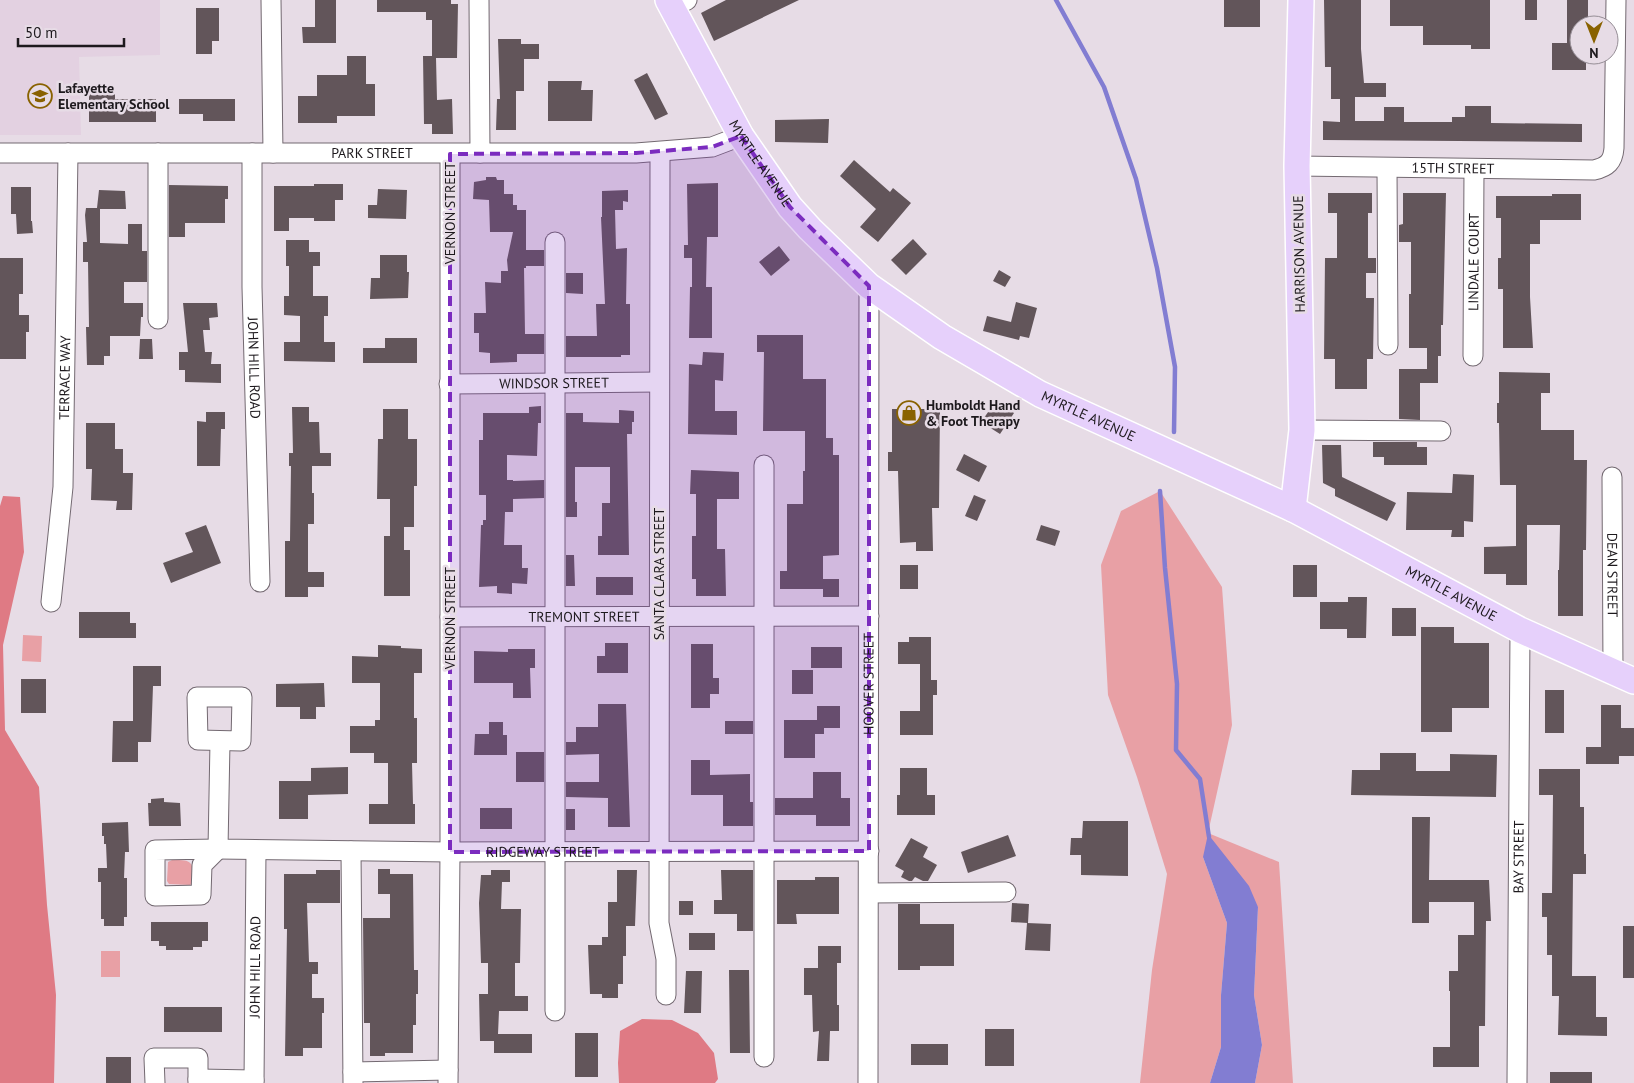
<svg xmlns="http://www.w3.org/2000/svg" width="1634" height="1083" font-family="'PT Sans',sans-serif">
<rect width="100%" height="100%" fill="#e7dce6"/>
<path fill="#e3d1e1" d="M0 0H160V55L79 57 81 135H0Z"/>
<path fill="#e8a0a5" d="M1160 491 1222 587 1232 725 1208 833 1279 862 1293 1083H1255L1262 1045 1254 995 1258 907 1203 857 1227 923 1221 995V1047L1210 1083H1140L1152 970 1167 874 1137 777 1108 695 1101 565 1121 511Z
M23 635 42 636 41 662 22 661Z
M172 860C193 860 193 861 193 882L190 885 169 884 167 881 168 862Z
M101 951H120V977H101Z"/>
<path fill="#df7a84" d="M3 496 20 497 24 552 3 645 5 730 39 787 47 905 56 995 54 1083H0V506Z
M642 1019 672 1020 698 1033 714 1053 718 1079 715 1083H619L618 1063 620 1031Z"/>
<path fill="#827dd2" d="M1208 834 1249 886 1258 907 1254 995 1262 1045 1255 1083H1210L1221 1047V995L1227 923 1203 857Z"/>
<g fill="none" stroke-linecap="round" stroke-linejoin="round">
<path stroke="#827dd2" stroke-width="4.5" d="M1056 0 1104 87 1136 179 1157 268 1175 367 1174 432
M1160 491 1165 568 1177 684 1176 750 1200 779 1209 837"/>
</g>
<path fill="#62555a" d="M315 0H336V43H303L302 27H315Z
M377 0H451V4H458L457 58H436L437 100 452 99 453 134H432V124H424L423 56H432V20H426V12H377Z
M726 0H799L714 41 701 13Z
M1224 0H1260V27H1224Z
M1324 0H1361V49L1364 83H1386V97H1355V121H1384V107H1404V122H1452V117H1465V106H1491V123L1582 124V142L1323 140V121L1340 122V99H1331V67H1325Z
M1390 0H1490V49H1471V45H1423V26H1390Z
M1525 0H1537V20H1525Z
M1567 0H1588V25H1579V55H1586V70H1552V43H1567Z
M196 8H219V41H212V54H196Z
M498 39H521V44H539V59H524V91H516V130H496L497 99H500Z
M347 56H366V84H375V116H337V123H298V96H317V75H347Z
M647 73 668 114 655 120 634 80Z
M548 81H582L581 90H593L592 121H548Z
M89 90H115V99H156V122H89Z
M179 99H235V121H203V114H179Z
M829 119 828 143 775 142V120Z
M854 160 890 192 893 188 911 203 878 242 860 227 876 209 840 176Z
M486 177H496L497 180H504V194H513V205H517V210H526V250H544V266H526V268H524L525 334H544V354H517V362L490 363V353L479 352V333H474V313H486L485 282 501 283V271H508L507 260 513 232H490L489 200 473 199 474 182 486 180Z
M718 183V237H707L706 287H712V338H689L690 287H692V258H684V245H688L687 184Z
M314 184H343V200H335V221H314V218H289V231H274V186H314Z
M169 185 228 186V199H225V223H185V237H169Z
M11 187H31V221H32L33 233 17 234 16 214H11Z
M378 189 407 190 406 219 368 218V205H377Z
M99 190 125 191 126 209H98H100V243L128 244V224H142V251H147V282H124V303H143V317H141L140 336H110V356H104V365H87L86 327H89L88 262H83V242H87L85 215 86 208H97Z
M628 190V202L623 201V210H615L616 249 627 248 626 304H630V355H621V357H566V336H597L596 304H605L601 217H602V191Z
M1328 193H1372V213H1368V258H1376V273H1366V298H1374L1373 359H1367V389H1335V359H1324L1325 258H1337V213H1328Z
M1403 193H1446L1443 325H1441V356H1438V383H1420V420L1399 419V369H1427V348H1409V294H1411V242H1399V225L1403 224Z
M1552 194H1581V220H1540V244H1530V297L1533 348H1503V289H1498V258H1501V218H1496V196H1552Z
M913 239 927 254 906 275 891 260Z
M286 240H309V252H320V266H313V296H328V316H324V342H335V362L284 361V342H300V316L284 315V296H289V266H286Z
M779 246 790 260 771 276 759 262Z
M380 255H407V272H409L408 298 370 299 371 278H380Z
M0 258H23V294H19V315H29V332H26V359H0Z
M999 270 1011 277 1005 287 993 281Z
M566 273H583V294L566 293Z
M1016 302 1037 308 1029 338 1020 336 1019 340 983 331 987 316 1011 322Z
M183 303H217L218 317 209 318 210 330H203L205 352H212L211 364H221V383L185 382V370H179V352H188Z
M757 335H803V379H826V438H833V455H839V555L823 556V587V579H839V597H823V589H780V571H787V504H803V471H805V431H763L764 352H757Z
M385 338H417V363H363V348H385Z
M140 339H152L153 359H139Z
M703 352 724 353 723 381 715 380V411H737V435L688 434 689 364 702 365Z
M1499 372 1550 373V393H1541V430H1574V460H1587L1586 550H1583V616H1558V570H1559L1560 525H1527V585H1506V574H1484V547L1516 546V485H1500L1499 423H1497V403H1499Z
M996 401 1014 413 1000 434 981 422Z
M541 406V423H538L537 456 507 455V480H513V481L544 480V498L513 499V512H505L504 545H522V568H528L527 584 512 583V594L497 593V586L479 587 481 525H483V520H486V495H479V440H483V413H529V407Z
M292 407H309V422H319L320 453H331V466H312V493H314V524H308V572H324V587H308V597H285V541H290L291 466H289V453H293Z
M383 409H408V439H417V486H414V527H404V550H410V596H384V536H390V499H377L378 439H383Z
M892 409H940L939 508H932L933 551H916V542L900 543 898 471H888V452H892Z
M619 410 634 411V422H632V434H627L629 555H598V536H602V503H610V467H575V502H577V517H566V413H583V422L619 423Z
M206 412H225V429H221L220 466H197V421L206 422Z
M86 423H115V449H123V473H133L132 510H116L117 501 91 500 92 469H86Z
M1373 442H1417V447H1427V465H1384V457H1373Z
M1322 445H1341L1342 477 1396 503 1387 521 1335 496V489L1323 483Z
M964 454 987 466 979 482 956 470Z
M691 470 739 472V499H717V549H725L726 596H696V579H692V536H696V494H690Z
M1453 474 1474 475 1473 522 1464 521V537H1451L1452 530H1406L1407 492 1452 493Z
M974 495 986 500 977 521 965 516Z
M206 525 221 563 171 583 163 563 193 552 185 533Z
M1041 525 1060 531 1055 546 1036 540Z
M566 555H574L575 586H566Z
M900 565H918V589H900Z
M1293 565H1317V597H1293Z
M596 577H633V595H596Z
M1348 597H1367L1366 638H1347V629H1320V602H1348Z
M1392 608H1416V636H1392Z
M79 612H130V623H136V638H79Z
M1421 627H1454V643H1489V708H1452V732H1421Z
M909 637H931V680H937V695H933V735H900V711H920V664H898V642H909Z
M605 643H628V673H597V656H605Z
M691 644H713V678H719V694H710V708H691Z
M378 645 401 646V648L422 649V673H414V718H417V763H412L413 804H415V824H369V804H388V763H374V753H350V726H375V720H380V683H352V656L378 657Z
M811 647H842V668H811Z
M508 649H535V668H530L531 698H513V683H474V651L508 652Z
M133 666H161V686H153L151 742H138V762H112L113 721H133Z
M792 670H813V694H792Z
M21 679H46V713H21Z
M324 683 325 707H316V719H300V707H276V684Z
M1545 690H1564V733H1545Z
M598 704H626L630 827H608V798L566 797V782H599V754L566 755V742H576V727H598Z
M1601 705H1621V728H1634V756H1619V764H1586V747H1601Z
M817 706H840V728H824V734H815V758H784V720H817Z
M725 721H753V734H725Z
M489 722H503V735H507V755H474L475 734H489Z
M516 752H544V782H516Z
M1380 753H1416V771H1450V754L1497 755 1496 797 1351 795 1352 770H1380Z
M691 760H710V775L750 774V802H753V826H723V795H691Z
M348 767V794L308 795V819H279V781H311V768Z
M900 768H927V795H935V815H897V795H900Z
M1539 769H1580V807H1584V854H1586V874H1573L1572 976H1596V1017H1607V1036L1558 1035 1559 996H1552V955H1547V917H1542V893H1552L1553 795H1539Z
M813 772H841V798H850V826H816V815H775V798H813Z
M164 798V802L180 803 181 826H149L148 803H151V799Z
M480 808H512V829H480Z
M566 809H575V830H566Z
M1412 817H1430L1429 880H1489L1491 921H1486L1485 1026H1479V1067H1433V1047H1450V991H1449V971H1458V935H1474V902H1429V923H1412Z
M1083 821H1128V876L1081 875V855H1070L1071 838H1082Z
M128 822 129 852H125L124 878H127V917H124V926H104V919H101V882H98V868H107L106 844H104V836H102V823Z
M1008 835 1016 856 968 873 961 852Z
M911 838 928 847 923 857 937 865 928 881H923L915 877 912 881H909L901 877 904 871 895 866Z
M378 869H390V874H413L414 970H418V994H416V1025H413V1053H385V1056H370V1023H364L363 918H390V894H378Z
M316 870H340V903H307L309 962H318V974H312V998H324V1013H322V1048H303V1056H285L287 929H284V874H316Z
M491 870H510V882H502L501 909H521L520 963H515V996H528V1011H499L498 1034H532V1053H494V1041H480L479 994H488V963H481L479 903 481 875H491Z
M617 870H637L635 926H626V956H623V984H618V998H602V994H590L588 945H602V937H608V902H617Z
M721 870H753V931H737V914H714V900H722Z
M815 877H839V914H796L797 924H777V880H815Z
M679 901H693V915H679Z
M1012 903 1029 904 1028 923 1011 922Z
M898 904H920V924H954V966H920V970H898Z
M151 922H208V941H202V947H193V950H166V946H159V941H151Z
M1027 923 1051 924 1050 951 1025 950Z
M1623 926H1634V978H1623Z
M689 933H715V950H689Z
M818 946H841V963H837V1005H839V1031H830L829 1061H817L819 1031 813 1032 812 995H804V968H818Z
M729 970H749L750 1053H730Z
M686 971H702L701 1013H684Z
M164 1007H222V1032H164Z
M985 1029H1014V1066H985Z
M575 1033H598V1077H575Z
M911 1044H948V1065H911Z
M106 1057H131V1083H106Z
M1550 1072H1592V1083H1550Z"/>
<g fill="none" stroke-linecap="round" stroke-linejoin="round">
<g stroke="#736971" stroke-width="21">
<g id="minor">
<path d="M271 0 273 153"/>
<path d="M479 0 480 153"/>
<path d="M672 8 687 0"/>
<path d="M660 152 659 923 666 959V995"/>
<path id="s1" d="M0 153H636L712 147 741 136"/>
<path id="s2" d="M252 153V287L260 582"/>
<path id="s3" d="M1297 166 1594 170C1607 167 1613 162 1614 148L1616 0"/>
<path d="M1387 168 1388 345"/>
<path d="M555 242V1011"/>
<path d="M158 319V153"/>
<path id="s4" d="M1473 356 1474 169"/>
<path id="s5" d="M449 384 659 382"/>
<path d="M1302 430 1441 431"/>
<path d="M764 465V1057"/>
<path id="s6" d="M1612 477 1613 672"/>
<path id="s7" d="M51 602 63 487 68 153"/>
<path id="s8" d="M450 617 869 616"/>
<path d="M197 697H242L241 741 198 740Z"/>
<path id="s9" d="M220 742 218 849 450 852 869 851"/>
<path d="M218 849 202 865 201 895 155 896V850Z"/>
<path d="M351 851 353 1083"/>
<path d="M869 893 1006 892"/>
<path d="M353 1072 448 1070"/>
<path d="M198 1079 254 1080"/>
<path d="M155 1083 154 1058H198V1083"/>
<path id="s10" d="M254 1083 256 850"/>
<path d="M448 1083 450 852V154"/>
<path id="s11" d="M868 1083 869 286"/>
<path id="s12" d="M1517 1083 1520 630"/>
</g>
</g>
<g stroke="#fff" stroke-width="28">
<g id="major">
<path id="s13" d="M668 0 741 136 790 207 810 229 869 286 942 337 1040 394 1293 509 1520 630 1634 681"/>
<path d="M1293 509 1302 430 1297 166 1301 0"/>
</g>
</g>
<use href="#minor" stroke="#fff" stroke-width="19"/>
<use href="#major" stroke="#e6d0fb" stroke-width="25"/>
</g>
<path fill="#7b2cbf" fill-opacity="0.2" stroke="#7b2cbf" stroke-width="4" stroke-dasharray="10 6" stroke-linejoin="round" d="M741 136 790 207 869 286V851L450 852V154L636 153 712 147Z"/>
<defs>
<g id="school-ring" transform="scale(1.25)"><circle r="9.5" fill="#e7dce6" stroke="#896200" stroke-width="1.5"/><path d="M0-5L7-2L0 1L-7-2ZM-4 1L0 2.5L4 1V4Q0 6-4 4Z" fill="#896200"/></g>
<g id="shop-ring" transform="scale(1.25)"><circle r="9.5" fill="#e7dce6" stroke="#896200" stroke-width="1.5"/><path d="M-5-2.5h2.3a2.7 3.5 0 0 1 5.4 0H5L5.5 6h-11ZM-1.5-2.5h3a1.5 2.3 0 0 0-3 0Z" fill="#896200"/></g>
</defs>
<g fill-rule="evenodd">
<use href="#school-ring" x="40" y="96"/>
<use href="#shop-ring" x="909" y="413"/>
</g>
<g text-anchor="middle" dominant-baseline="central" stroke-width="5" stroke-linejoin="round" paint-order="stroke">
<g font-size="14" font-weight="bold" fill="#1d191d" stroke="#e7dce6" text-anchor="start">
<text x="58" y="88">Lafayette<tspan x="58" dy="16">Elementary School</tspan></text>
<text x="926" y="405">Humboldt Hand<tspan x="926" dy="16">&amp; Foot Therapy</tspan></text>
</g>
<g font-size="14" fill="#1d191d" stroke="#e7dce6">
<text stroke="none"><textPath href="#s1" startOffset="372">PARK STREET</textPath></text>
<text stroke="none"><textPath href="#s13" startOffset="188">MYRTLE AVENUE</textPath></text>
<text stroke="none"><textPath href="#s3" startOffset="156">15TH STREET</textPath></text>
<text transform="translate(450 213) rotate(-90)">VERNON STREET</text>
<text transform="translate(1299 254) rotate(-91)">HARRISON AVENUE</text>
<text stroke="none"><textPath href="#s4" startOffset="94">LINDALE COURT</textPath></text>
<text stroke="none"><textPath href="#s2" startOffset="215">JOHN HILL ROAD</textPath></text>
<text stroke="none"><textPath href="#s7" startOffset="225">TERRACE WAY</textPath></text>
<text stroke="none"><textPath href="#s5" startOffset="105">WINDSOR STREET</textPath></text>
<text stroke="none"><textPath href="#s13" startOffset="608">MYRTLE AVENUE</textPath></text>
<text transform="translate(659 574) rotate(-90)">SANTA CLARA STREET</text>
<text stroke="none"><textPath href="#s6" startOffset="98">DEAN STREET</textPath></text>
<text stroke="none"><textPath href="#s13" startOffset="1012">MYRTLE AVENUE</textPath></text>
<text stroke="none"><textPath href="#s8" startOffset="134">TREMONT STREET</textPath></text>
<text transform="translate(450 618) rotate(-90)">VERNON STREET</text>
<text stroke="none"><textPath href="#s11" startOffset="399">HOOVER STREET</textPath></text>
<text stroke="none"><textPath href="#s9" startOffset="432">RIDGEWAY STREET</textPath></text>
<text stroke="none"><textPath href="#s12" startOffset="226">BAY STREET</textPath></text>
<text stroke="none"><textPath href="#s10" startOffset="116">JOHN HILL ROAD</textPath></text>
</g>
</g>
<g transform="translate(1594 40) rotate(180)"><circle r="24" fill="#e7dce6" stroke="#968e96"/>
<path d="M0-4L9 19L0 12L-9 19Z" fill="#896200"/>
<text y="-8" font-size="14" font-weight="bold" text-anchor="middle" fill="#1d191d">N</text>
</g>
<path d="M18 38v8h106v-8" fill="none" stroke="#1d191d" stroke-width="2.5"/>
<text x="25" y="38" font-size="15" fill="#1d191d" stroke="#e7dce6" stroke-width="4" paint-order="stroke">50 m</text>
</svg>
